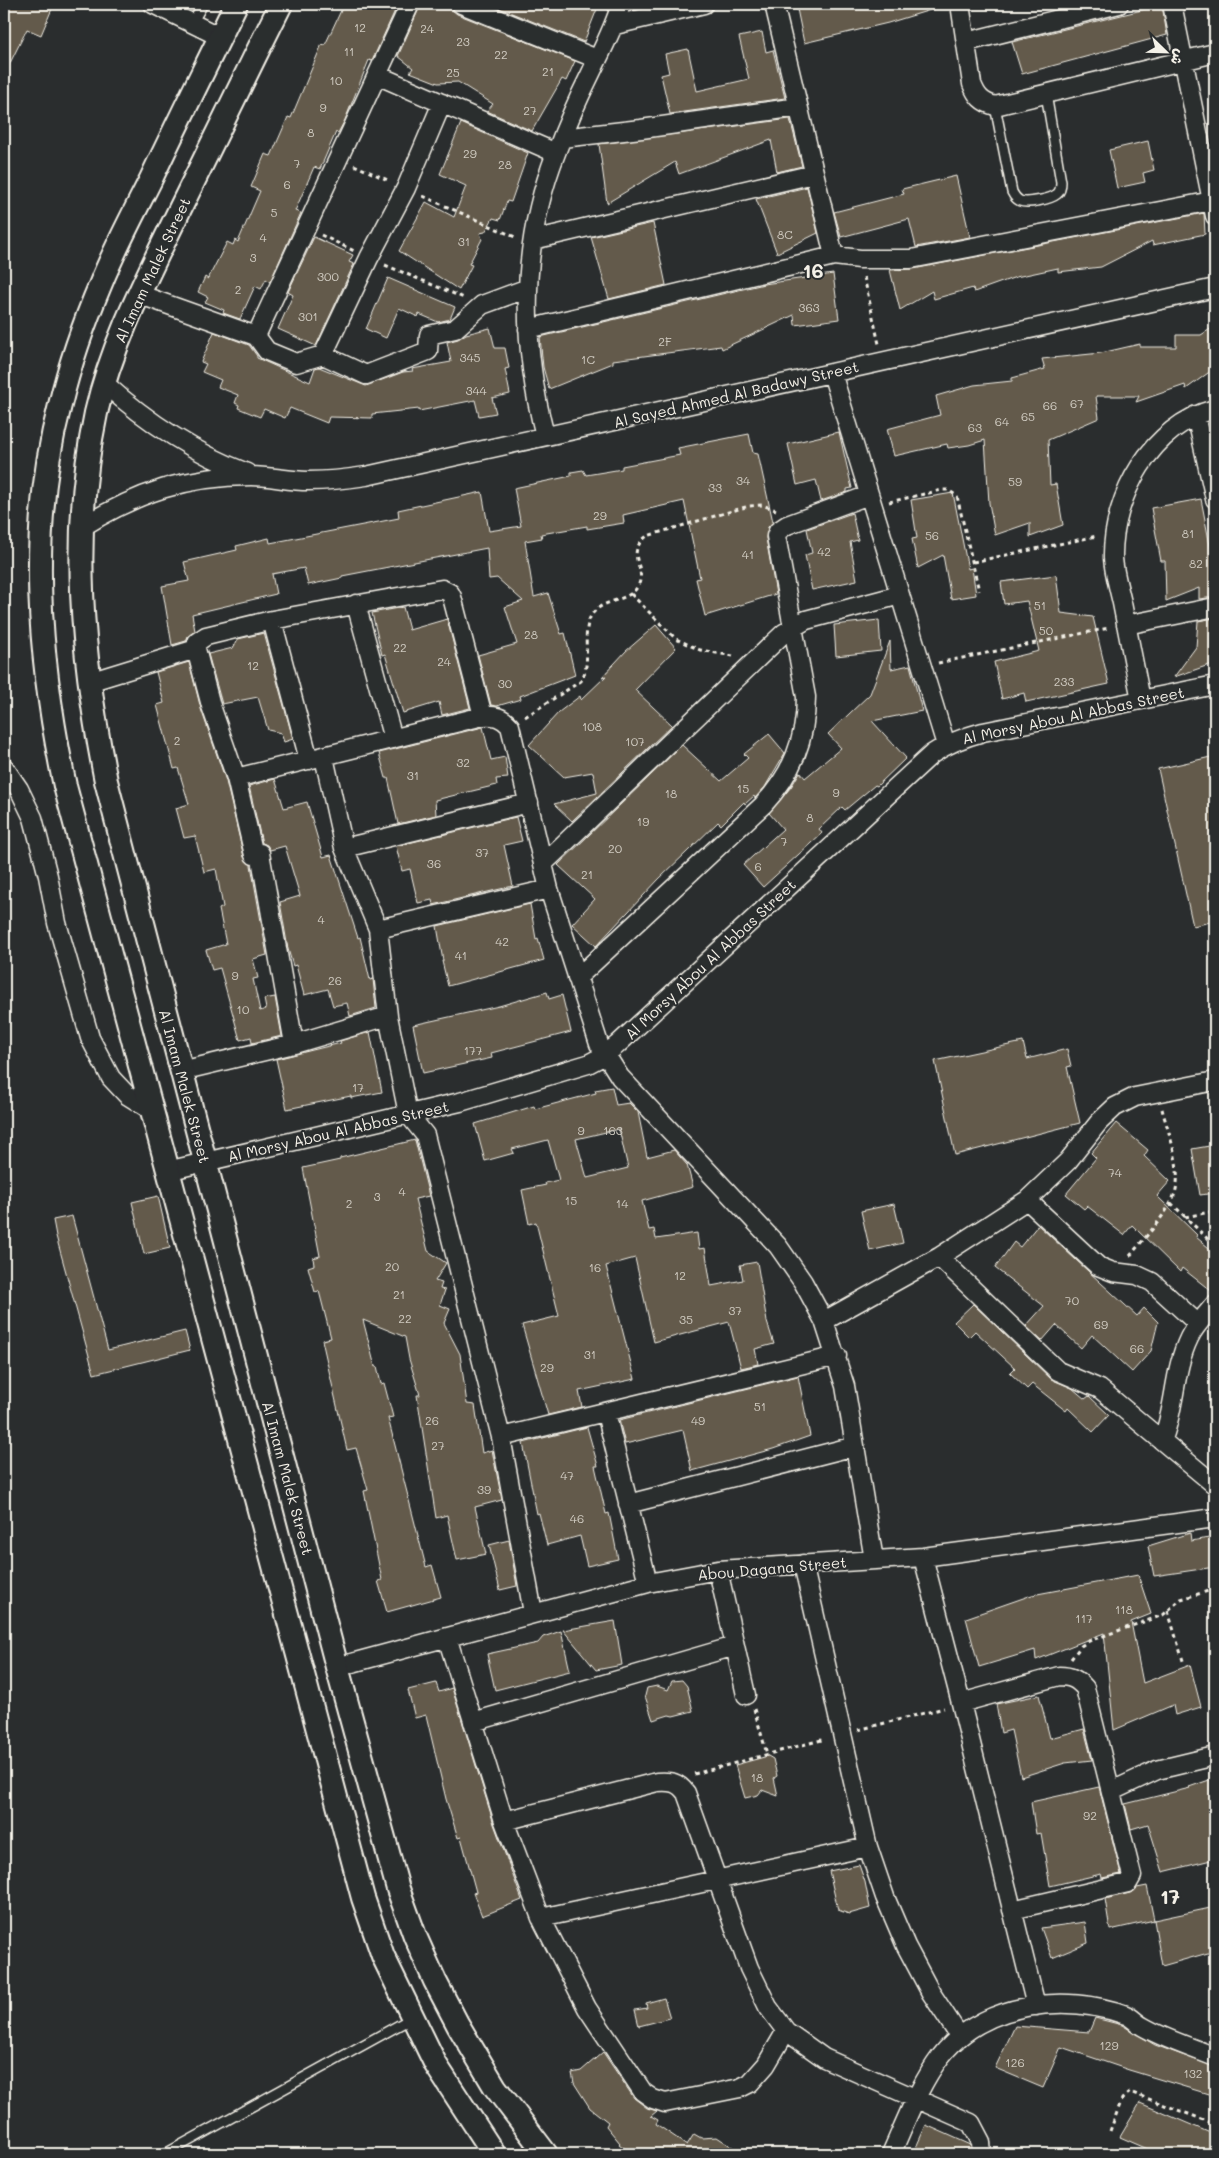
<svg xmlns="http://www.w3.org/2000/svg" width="1219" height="2158" font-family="Mali,'Playpen Sans Arabic',sans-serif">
<rect width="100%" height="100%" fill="#2a2d2e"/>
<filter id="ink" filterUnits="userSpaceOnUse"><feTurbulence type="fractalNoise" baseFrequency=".02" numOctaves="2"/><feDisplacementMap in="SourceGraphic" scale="10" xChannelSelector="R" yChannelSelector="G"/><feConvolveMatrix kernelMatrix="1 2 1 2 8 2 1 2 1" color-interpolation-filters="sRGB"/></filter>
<g filter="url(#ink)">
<path fill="#635a4b" stroke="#f4f1e8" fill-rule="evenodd" d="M4 4H54L41 35 27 29 4 75Z
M344 4H398L372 61 369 60 345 120 338 133 336 132 320 169 314 167 295 211 301 213 270 282 266 279 261 289 255 286 240 319 223 313 224 310 205 302 208 297 198 292 205 277 208 279 227 242 233 245 235 240 238 242 260 191 251 187 265 154 271 156 288 117 291 118 322 44 325 45Z
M421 4H451L452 10 457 14 575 61 566 81 562 79 532 131 487 111 493 104 458 82 438 83 410 72 413 68 398 56Z
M489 4H599L584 42Z
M796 4H937V8L888 23 804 43Z
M1162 5 1167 35 1022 74 1012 42Z
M762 32 766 52 773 50 785 98 670 114 661 75 669 73 665 54 688 49 697 91 749 79 739 37Z
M790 119 802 166 777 172 771 140 679 174 675 162 607 203 599 144Z
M461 123 528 153 511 202 507 201 500 220 493 218 485 232 480 233 482 239 469 264 472 265 459 290 399 251 426 202 454 217 466 186 440 174Z
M1148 141 1154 170 1143 173 1145 182 1117 188 1109 150Z
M956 176 970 237 916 247 909 219 841 237 834 212 904 194 902 189Z
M807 187 818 233 777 253 756 199Z
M1204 213 1205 234 1153 245 1152 241 1101 267 1058 272V268L1016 277 974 292 973 288 934 299 932 291 900 310 890 270 913 269Z
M653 223 666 285 609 299 591 237Z
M314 237 353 255 349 262 354 264 316 346 278 329 293 295 288 292Z
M833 274 839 319 795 325 794 315 722 349 721 346 613 360V363L549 389 543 367 540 337 764 284Z
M388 278 455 307 450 319 438 322 419 314 418 317 399 308 386 338 366 329Z
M1215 326V368L1186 389 1185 385 1136 402 1139 396H1096L1099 418 1048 440 1050 485 1056 484 1063 525 1030 537V523L995 535 989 503 985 440 969 445 948 448 947 444 894 456 887 429 940 415 936 396 974 385 1012 381V378L1045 369 1042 359 1101 353 1140 344V347H1176V335H1201Z
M490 328 495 348H505L509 368 505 369 510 394 492 398 496 413 479 416 475 400 419 411V409L372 414V418L329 417 327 423 290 408 285 418 264 409 260 417 238 408 239 405 235 403 238 395 218 387 221 380 202 372 206 364 201 362 214 332 249 345 257 356V358L310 382 315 368 319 367 366 386 403 372 413 371 412 369 451 362 447 342 458 339 466 334Z
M839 432 852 488 847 489V492L821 501 816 480 797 485 788 444Z
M749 434 753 453 758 454 773 522 768 527 766 538 776 594 705 616 696 579 700 578 684 501 623 515 624 523 587 529V526L541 534 542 538 525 541 534 597 548 593 561 634 565 633 575 675 520 696 521 699 497 706 491 705 478 655 517 644 505 607 523 601 497 578 489 579 487 548 342 576V578L308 585 304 568 272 574 276 594 192 614 195 631 188 636 186 641 172 645 162 586 189 581 184 562 237 550 236 546 269 538 270 543 399 518 398 510 482 492 489 531 521 526 514 488 571 476V472L583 470 586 475 622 469V466L680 455 678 448Z
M953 493 968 569 972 568 976 595 951 599 943 555 918 568 912 539 917 538 911 500Z
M1201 499 1212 556H1215V597L1199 599V588L1166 601 1165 561H1161L1151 508Z
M852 513 858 540 850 542 857 580 812 590 805 555 812 553 807 529Z
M1056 575 1061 613 1093 617 1109 684 1026 702 1024 693 1002 699 994 662 1039 651 1027 601 1004 604 1001 582Z
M403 607 409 630 447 619 470 708 442 715 439 702 403 713 385 654 382 655 372 613Z
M1215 618V647L1213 648 1215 663 1174 677 1196 647 1198 621Z
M879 620 881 651 836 656 834 625Z
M656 625 676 648 635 690 672 725 572 821 554 804 597 793 593 772 564 777 529 745 559 712 580 696 581 700 606 676 602 677 626 651Z
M264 633 293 739 284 742 281 733 268 730 258 697 222 704 208 654 233 648 238 639Z
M890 641 891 669 910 665 922 711 872 721 906 758 877 786 875 785 845 810 842 807 819 829 822 833 763 887 743 865 783 829 769 813 791 787 800 772 805 778 841 748 828 734 870 694Z
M189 662 201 709 226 781 244 857 251 865 267 955 253 959 258 978 253 979 260 1011 266 1009 264 999 275 997 282 1036 252 1043 251 1037 240 1040 220 968 212 970 206 950 226 944 219 909 223 907 216 869 204 872 195 836 184 838 176 808 189 804 178 768 174 769 157 705 164 703 156 672Z
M483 727 491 760 505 757 508 778 496 779 497 785 435 800 436 815 398 824 388 778H386L379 753Z
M769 734 785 753 765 787 755 798 754 796 745 804 744 802 721 825 718 822 659 879 596 946 572 924 595 899 558 865 682 745 721 781 748 758 744 754Z
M1215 756V921L1193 926 1158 769Z
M275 779 284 808 307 802 323 857 331 855 358 938 360 937 370 980 373 979 376 1008 350 1016 347 1003 333 1006 328 989 304 995 296 965 293 966 288 949 280 902 300 896 285 846 270 850 267 845 262 843 249 786Z
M516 817 522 841 504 845 513 886 433 905 432 900 418 903 410 869 402 871 396 846Z
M530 904 536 939 538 938 544 960 448 986 442 961H443L437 926Z
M547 992 549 999 562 995 571 1032 491 1053 492 1058 423 1073 413 1025 499 1006Z
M370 1032 382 1092 351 1098V1096L287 1109 276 1059 341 1043 340 1041Z
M1023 1042 1027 1059 1067 1049 1071 1066 1067 1067 1080 1123 955 1155 935 1061Z
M612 1087 616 1105 629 1103 638 1112 647 1157 674 1150 687 1165 693 1187 642 1201 649 1230 654 1229 656 1239 697 1233 699 1249 705 1248 711 1286 743 1280 740 1265 757 1262 767 1322 774 1344 755 1349 758 1364 741 1368 729 1322 654 1342 635 1258 606 1266 635 1379 579 1391 582 1407 548 1415 522 1325 559 1316 536 1222 529 1224 522 1190 546 1185 545 1183 559 1180 548 1140 512 1149 514 1153 485 1161 475 1124 534 1106 535 1109 596 1093 595 1090ZM619 1129 628 1168 587 1178 576 1139Z
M1116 1123 1148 1150 1144 1156 1170 1181 1157 1196 1197 1235 1196 1237 1215 1253V1294L1182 1268 1180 1272 1132 1225 1124 1235 1087 1206 1084 1209 1066 1194 1096 1158 1091 1153Z
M415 1140 429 1196 415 1199 428 1251 446 1263 435 1281 442 1283 440 1289 445 1290 440 1305 450 1309 444 1323 460 1354 467 1404 475 1405 482 1453 492 1450 502 1500 475 1507 486 1554 457 1560 447 1515 436 1518 417 1395H420L409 1359 405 1337 363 1320 375 1367 377 1366 381 1384 384 1383 393 1417 388 1418 426 1567 432 1565 441 1597 387 1612 378 1581 382 1580 364 1491 368 1490 356 1448 347 1450 322 1340 331 1338 319 1291 315 1292 308 1267 314 1265 313 1258 320 1256 303 1168 340 1160V1158Z
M1215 1145V1193L1200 1195 1192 1149Z
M158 1196 170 1248 144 1254 132 1202Z
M894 1204 903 1243 870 1251 861 1211Z
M72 1216 108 1350 185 1331 190 1350 94 1374 56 1236 53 1220Z
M1038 1225 1137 1316 1144 1308 1158 1322 1151 1351 1132 1372 1092 1335 1081 1348 1056 1325 1042 1341 1026 1326 1044 1306 995 1268 1014 1242 1020 1247Z
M973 1304 1051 1379 1072 1388 1085 1399 1089 1396 1109 1415 1093 1432 1068 1408 1066 1411 1032 1384 1027 1389 1010 1373 1015 1368 975 1331 969 1337 954 1322Z
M798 1376 810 1436 773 1449 692 1471 683 1430 625 1444 619 1420Z
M587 1427 598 1466H595L606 1514 609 1513 618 1559 587 1566 580 1536 547 1545 539 1513 537 1514 523 1443Z
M1190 1533 1191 1541 1215 1537V1567L1154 1576 1148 1546Z
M509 1540 517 1586 500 1590 489 1545Z
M1138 1575 1151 1614 1131 1622 1143 1683 1190 1665 1201 1707 1175 1715 1173 1705 1114 1730 1104 1633 1036 1660 1035 1650 979 1667 966 1618 1032 1595Z
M615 1621 622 1665 596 1670 563 1630Z
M561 1631 570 1671 495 1690 487 1654 538 1643 543 1637Z
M682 1680 687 1686 693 1711 673 1716 669 1715 653 1720 645 1696 647 1688 657 1686 668 1690 672 1681Z
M436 1683 439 1692 452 1688 494 1824 522 1900 482 1916 473 1893 476 1892 461 1837 458 1838 446 1799 426 1715 415 1718 408 1690Z
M1039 1695 1050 1738 1084 1729 1092 1760 1065 1763 1021 1777 1011 1730 1001 1733 996 1704Z
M768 1756 773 1759 777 1776 774 1778 778 1796 762 1790 758 1795 745 1798 735 1765Z
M1215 1778V1859L1163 1872 1148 1824 1131 1829 1125 1804 1190 1788 1189 1787Z
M1099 1787 1121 1874 1102 1878 1101 1874 1050 1886 1041 1833 1036 1834 1031 1802Z
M859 1865 865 1882 870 1908 849 1914 838 1910 829 1871Z
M1147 1886 1154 1920 1110 1930 1105 1899 1130 1893 1137 1888Z
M1215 1907V1951L1162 1966 1154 1920Z
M1085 1922 1088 1943 1052 1958 1041 1928Z
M664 1998 670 2018 639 2026 635 2010 647 2008 646 2003Z
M1095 2018 1122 2025 1155 2045 1215 2067V2096L1129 2070 1061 2047 1043 2088 995 2068 1015 2026 1089 2032Z
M603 2052 634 2098 647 2108 657 2111 651 2116 658 2120 656 2124 687 2145 694 2134 701 2138 717 2137 743 2154H632L619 2144 620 2143 606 2126 608 2122 590 2108 574 2083 572 2073 581 2071Z
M1140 2103 1215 2135V2154H1159L1120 2137Z
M926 2125 971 2145V2154H913Z"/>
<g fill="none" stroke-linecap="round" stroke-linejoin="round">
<g stroke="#f4f1e8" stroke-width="12">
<path id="service" d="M192 23 203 4
M995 106 1012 192C1014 196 1016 199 1020 201 1028 204 1051 199 1057 194 1061 191 1061 186 1061 182L1046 94
M165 2154 412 2018"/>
</g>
<g stroke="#f4f1e8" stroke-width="21">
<path id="minor" d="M153 4 220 37
M461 4 597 59
M774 4 834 256
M960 4 972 84C977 97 982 102 995 106L1215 53
M1172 4 1215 216
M615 25 704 4
M966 42 1119 4
M377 75 556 153
M562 138 641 129 798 107
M533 240 814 174
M138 294 256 336 267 351 296 363 323 355 366 375 428 351 429 335 455 329 482 305 528 288
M528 329 834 256 860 259H911L1212 201
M256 336 410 4
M323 355 369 258 406 188 442 103
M832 373 946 745
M104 383C147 422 192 452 247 473
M1196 415 1215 499
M545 436C521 342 520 245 556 153 566 126 578 99 591 73 602 50 614 28 621 4
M82 527C137 493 186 476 251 476 270 476 289 481 308 481 328 481 347 479 366 476L1215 288
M356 604 393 739
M272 620 309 760
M1126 625 1215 607
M196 649 211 706 236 778 254 855 260 853 294 1044
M89 682 196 649 197 642 206 636 272 620 442 589 450 593 452 597 483 716
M1141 700C1135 668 1128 635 1122 603 1119 589 1114 573 1113 558 1112 496 1152 425 1215 409
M324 757 344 848 378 929 388 1016 408 1114 425 1135 501 1437 533 1613
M4 767 19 789 33 818 48 876 57 923 90 1038 111 1078 127 1095 151 1110
M236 778 483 716C495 715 502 717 510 726L549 889 599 1044 620 1077 778 1246 803 1282 824 1321 845 1386 874 1560
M344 848 529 803
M544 863 784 633 806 620 900 595
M378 929 549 889
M577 978 763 805C792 774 806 740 806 697L776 536 778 531 787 525 869 495
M181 1071 294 1044 388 1016
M167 1171 460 1102 588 1064 605 1055 617 1045 932 754C948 743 964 737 983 732L1215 685
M1027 1200 1098 1266 1113 1272 1137 1275 1152 1282 1198 1324
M939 1257 1058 1371 1100 1389 1215 1485
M824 1321 939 1257 1027 1200 1068 1161 1099 1122 1115 1107 1135 1097 1215 1081
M606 1413 648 1583
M501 1437 837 1356
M1162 1441C1176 1407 1173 1371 1189 1338 1195 1325 1206 1315 1215 1304
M628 1504 855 1446
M923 1557 961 1703 1036 2006
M803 1564 868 1847 885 1897 906 1946 931 1993 960 2037
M718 1570 746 1695
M447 1637 504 1821 541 1918 587 2008 643 2092 653 2099 665 2103 740 2088 750 2083 766 2065 786 2031
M337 1667 648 1583 718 1570 923 1557 1215 1518
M961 1703 1059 1676C1071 1676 1077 1679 1085 1688L1132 1876 1128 1883 1012 1910
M473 1722 735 1646
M1112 1791 1157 1770 1215 1756
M504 1821 657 1782C671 1781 678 1782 686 1793L749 1968 768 2007 786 2031 824 2058 971 2123 981 2142 982 2154
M541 1918 868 1847
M891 2154C906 2121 919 2085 941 2056 984 2002 1065 1993 1126 2015 1132 2017 1136 2023 1142 2026 1164 2039 1191 2047 1215 2057"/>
</g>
<g stroke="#f4f1e8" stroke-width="26">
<path id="tertiary" d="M236 4C208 62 179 120 151 179 134 213 115 248 101 283 84 323 70 363 60 405 27 530 39 661 65 786L363 1898 383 1956 436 2065 494 2154
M281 4C246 74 212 144 177 215 146 279 112 343 96 413 70 535 82 660 106 781L337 1667 398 1889 415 1936 435 1981 458 2025 495 2087 546 2154"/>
</g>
<path stroke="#f4f1e8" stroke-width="3" stroke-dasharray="4 4" stroke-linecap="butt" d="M354 165 390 181
M423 196 515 237
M321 235 354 251
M385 265 464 298
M864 277 879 344
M889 502 942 490H948L957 496 979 591
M973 562 1097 536
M631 594 676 639 700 650 733 656
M938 663 1109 628
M525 717 581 681C592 662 582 641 589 620 598 597 628 604 638 586 648 566 623 555 647 536L749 506 762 505 776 510
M1171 1203 1215 1246
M1185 1217 1215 1211
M1130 1256C1144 1238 1168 1214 1175 1193 1183 1169 1168 1132 1162 1109
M1168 1611 1184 1664
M1071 1659 1081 1646 1089 1641 1163 1615 1181 1599 1215 1589
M754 1709 767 1754
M858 1730 944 1708
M694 1774 825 1739
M1110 2131 1122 2099 1130 2092 1215 2124"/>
<use href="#service" stroke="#2a2d2e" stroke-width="9"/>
<use href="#minor" stroke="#2a2d2e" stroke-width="18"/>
<use href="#tertiary" stroke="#2a2d2e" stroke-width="22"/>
</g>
</g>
<g text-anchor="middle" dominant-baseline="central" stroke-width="4" stroke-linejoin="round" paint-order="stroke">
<g font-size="12" fill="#d0cbc1">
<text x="360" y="27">12</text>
<text x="427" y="28">24</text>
<text x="463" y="41">23</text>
<text x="349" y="51">11</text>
<text x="501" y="54">22</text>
<text x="548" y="71">21</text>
<text x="453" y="72">25</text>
<text x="336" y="80">10</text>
<text x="323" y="107">9</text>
<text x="530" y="110">27</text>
<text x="311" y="132">8</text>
<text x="470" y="153">29</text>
<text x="297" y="163">7</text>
<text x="505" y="164">28</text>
<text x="287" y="184">6</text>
<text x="274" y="212">5</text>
<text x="785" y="234">8C</text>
<text x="263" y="237">4</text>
<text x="464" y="241">31</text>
<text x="253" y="257">3</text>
<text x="328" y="276">300</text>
<text x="238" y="289">2</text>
<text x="809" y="307">363</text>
<text x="308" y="316">301</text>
<text x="665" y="341">2F</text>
<text x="470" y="357">345</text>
<text x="588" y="359">1C</text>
<text x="476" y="390">344</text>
<text x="1077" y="403">67</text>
<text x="1050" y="405">66</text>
<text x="1028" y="416">65</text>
<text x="1002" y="421">64</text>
<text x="975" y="427">63</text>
<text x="743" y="480">34</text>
<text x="1015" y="481">59</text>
<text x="715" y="487">33</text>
<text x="600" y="515">29</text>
<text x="1188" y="533">81</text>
<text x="932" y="535">56</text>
<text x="824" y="551">42</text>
<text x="748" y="554">41</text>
<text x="1196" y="563">82</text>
<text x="1040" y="605">51</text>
<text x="1046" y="630">50</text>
<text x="531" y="634">28</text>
<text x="400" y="647">22</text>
<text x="444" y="661">24</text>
<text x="253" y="665">12</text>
<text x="1064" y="681">233</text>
<text x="505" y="683">30</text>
<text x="592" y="726">108</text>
<text x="177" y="740">2</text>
<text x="635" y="741">107</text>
<text x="463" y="762">32</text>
<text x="413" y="775">31</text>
<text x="743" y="788">15</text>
<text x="836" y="792">9</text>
<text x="671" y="793">18</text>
<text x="810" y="817">8</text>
<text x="643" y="821">19</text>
<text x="784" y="841">7</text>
<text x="615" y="848">20</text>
<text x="482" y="852">37</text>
<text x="434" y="863">36</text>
<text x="758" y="866">6</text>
<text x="587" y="874">21</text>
<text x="321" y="919">4</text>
<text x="502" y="941">42</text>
<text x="461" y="955">41</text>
<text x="235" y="975">9</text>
<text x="335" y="980">26</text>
<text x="243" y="1009">10</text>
<text x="473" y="1050">177</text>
<text x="358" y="1087">17</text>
<text x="581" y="1130">9</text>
<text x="613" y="1130">163</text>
<text x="1115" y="1172">74</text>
<text x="402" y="1191">4</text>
<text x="377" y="1196">3</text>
<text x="571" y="1200">15</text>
<text x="349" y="1203">2</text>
<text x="622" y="1203">14</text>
<text x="392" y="1266">20</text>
<text x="595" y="1267">16</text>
<text x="680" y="1275">12</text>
<text x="399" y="1294">21</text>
<text x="1072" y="1300">70</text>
<text x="735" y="1310">37</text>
<text x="405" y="1318">22</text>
<text x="686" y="1319">35</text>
<text x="1101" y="1324">69</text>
<text x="1137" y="1348">66</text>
<text x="590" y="1354">31</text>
<text x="547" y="1367">29</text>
<text x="760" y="1406">51</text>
<text x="432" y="1420">26</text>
<text x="698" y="1420">49</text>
<text x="438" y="1445">27</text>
<text x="567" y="1475">47</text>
<text x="484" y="1489">39</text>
<text x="577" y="1518">46</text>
<text x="1124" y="1609">118</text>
<text x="1084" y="1618">117</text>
<text x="757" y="1777">18</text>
<text x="1090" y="1815">92</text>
<text x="1109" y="2045">129</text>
<text x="1015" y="2062">126</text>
<text x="1193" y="2073">132</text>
</g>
<g font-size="15" fill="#f4f1e8" stroke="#2a2d2e">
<text transform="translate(152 270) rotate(-65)">Al Imam Malek Street</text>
<text transform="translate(736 394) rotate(-13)">Al Sayed Ahmed Al Badawy Street</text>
<text transform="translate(1073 715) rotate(-12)">Al Morsy Abou Al Abbas Street</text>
<text transform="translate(710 959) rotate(-43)">Al Morsy Abou Al Abbas Street</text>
<text transform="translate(185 1086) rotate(75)">Al Imam Malek Street</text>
<text transform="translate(338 1131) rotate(-13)">Al Morsy Abou Al Abbas Street</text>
<text transform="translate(288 1478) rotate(75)">Al Imam Malek Street</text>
<text transform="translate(772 1568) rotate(-5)">Abou Dagana Street</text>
</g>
<g font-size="20" font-weight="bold" fill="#f4f1e8" stroke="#2a2d2e">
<text x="813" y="270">16</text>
<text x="1170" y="1896">17</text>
</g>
</g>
<rect width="1219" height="2158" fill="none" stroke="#2a2d2e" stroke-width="20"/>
<rect x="10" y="10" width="1199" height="2138" fill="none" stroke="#f4f1e8" stroke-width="2" filter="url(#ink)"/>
<g transform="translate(1166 52) rotate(113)" stroke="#2a2d2e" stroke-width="4" paint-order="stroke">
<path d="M0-4L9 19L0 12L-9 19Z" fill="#f4f1e8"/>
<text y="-8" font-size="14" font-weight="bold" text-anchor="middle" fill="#f4f1e8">ش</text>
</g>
</svg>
